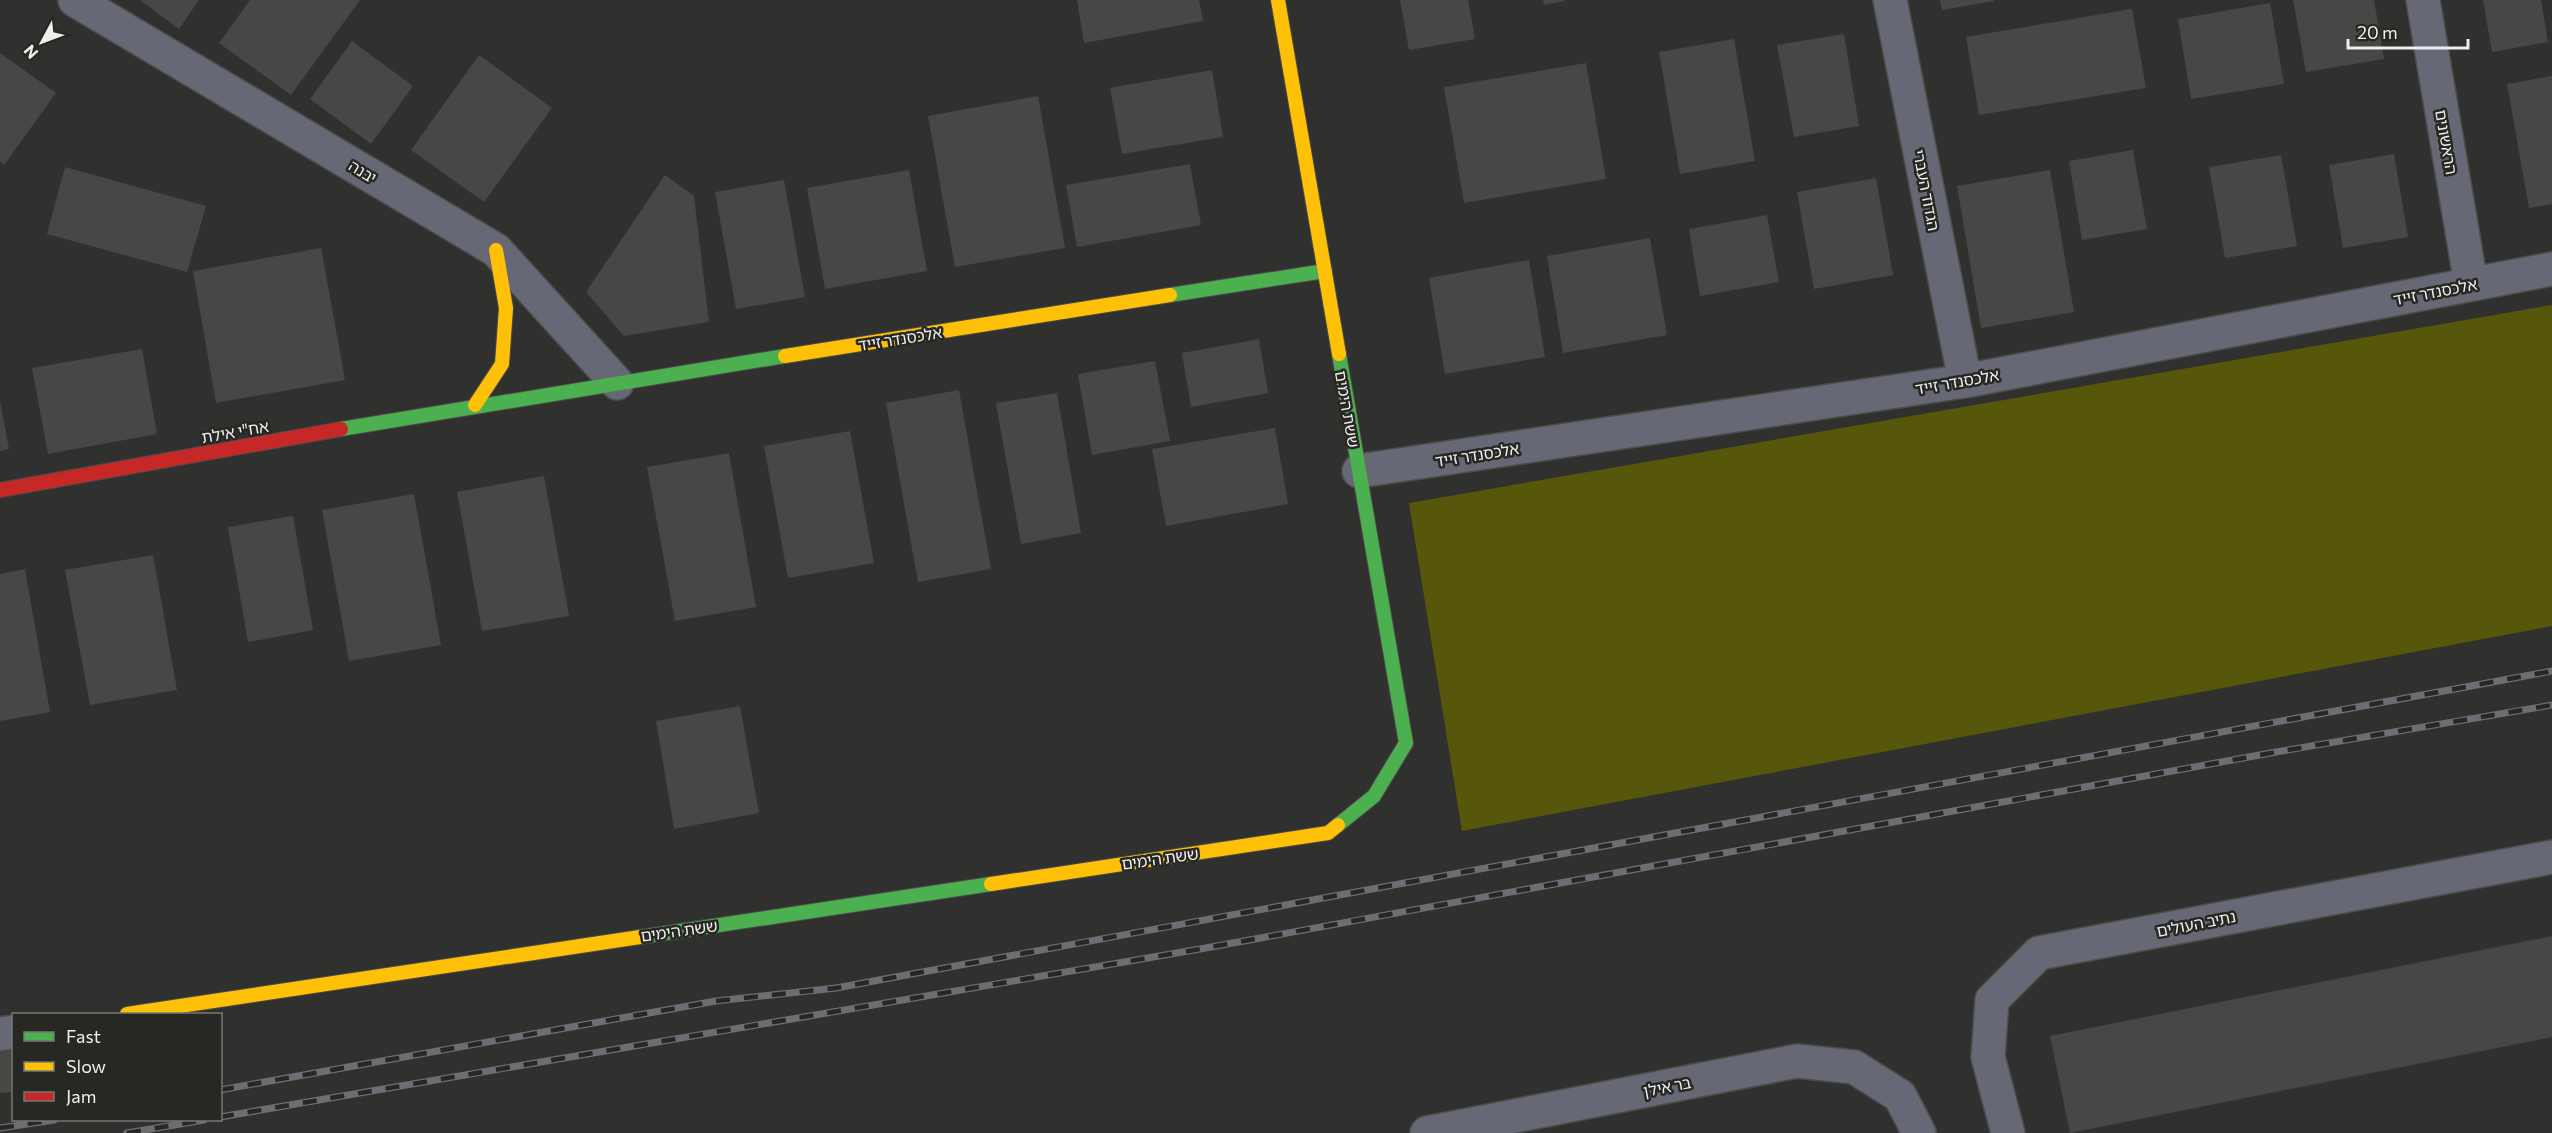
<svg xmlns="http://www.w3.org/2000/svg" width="2552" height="1133" font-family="Commissioner,'Noto Sans Hebrew',sans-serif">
<rect width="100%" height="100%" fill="#30302e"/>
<path fill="#57570b" d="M2552 305V626L1462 831 1409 503Z"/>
<path fill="#474745" d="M140 0H199L179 29Z
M250 0H360L291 95 219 43Z
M1077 0H1199L1203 21 1084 43Z
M1400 0H1468L1475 39 1409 50Z
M1543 0H1565V1L1544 5Z
M1940 0H1994V1L1942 10Z
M2293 0H2374L2384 59 2306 72Z
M2483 0H2541L2548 42 2492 52Z
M2270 3 2284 84 2191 99 2178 19Z
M2132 9 2146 88 1979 115 1966 37Z
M1844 34 1859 126 1794 137 1777 45Z
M1734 39 1755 161 1680 174 1659 52Z
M352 41 413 86 371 144 310 99Z
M0 53 56 93 4 165 0 162Z
M479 55 552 108 484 202 411 150Z
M1586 63 1606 179 1464 203 1444 87Z
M1212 70 1223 137 1122 154 1110 88Z
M2552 76V204L2529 208 2507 84Z
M1038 96 1065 248 955 267 928 116Z
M2133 150 2147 229 2082 240 2069 161Z
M2394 154 2408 237 2343 248 2329 165Z
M2281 155 2297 246 2225 258 2209 167Z
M1190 164 1201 225 1077 247 1066 185Z
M65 167 206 206 187 272 47 234Z
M909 170 927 271 825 289 807 188Z
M2050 170 2074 312 1981 328 1957 186Z
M665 175 694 196 709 322 624 336 586 292Z
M1876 178 1893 275 1814 289 1797 192Z
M784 180 805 297 736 309 715 192Z
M1767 215 1779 282 1700 296 1689 229Z
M1650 238 1667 335 1563 353 1547 256Z
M321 248 345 380 216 403 193 271Z
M1529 260 1545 357 1445 374 1429 278Z
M1259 339 1268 393 1191 407 1182 353Z
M142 349 157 434 48 454 32 368Z
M1155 361 1170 441 1092 455 1078 374Z
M959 390 991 569 918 582 886 403Z
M1057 393 1081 533 1021 544 996 403Z
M0 401 9 449 0 451Z
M1275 428 1288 504 1166 526 1152 449Z
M850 431 874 563 788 578 764 446Z
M729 453 756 607 675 621 647 467Z
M544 476 569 616 482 631 457 492Z
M414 494 441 645 349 661 322 510Z
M293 516 313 630 248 642 228 527Z
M153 555 177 690 90 705 65 570Z
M25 569 50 712 0 721V574Z
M740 706 759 813 674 829 656 721Z
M2552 936V1037L2070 1133 2050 1036Z
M14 1043V1092L0 1093V1045Z"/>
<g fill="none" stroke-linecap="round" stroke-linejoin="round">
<g stroke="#4b4b49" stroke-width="36">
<path id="street" d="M75 0 496 250 617 383
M1890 0 1965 381
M2423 0 2471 284
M1359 471 1965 381 2552 269
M0 1034 14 1032
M1427 1133 1797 1061 1854 1067 1900 1096 1919 1133
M2008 1133 1988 1057 1992 1000 2039 953 2552 857"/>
</g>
<g stroke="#4b4b49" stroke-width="16">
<path id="fast" d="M1170 295 1325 271
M341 429 785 356
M1338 825 1374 796 1406 743 1339 354
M640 937 991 884"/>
</g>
<g stroke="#4b4b49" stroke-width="16">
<path id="slow" d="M1278 0 1339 354
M785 356 1170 295
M475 405 502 364 506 308 496 250
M991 884 1328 833 1338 825
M127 1014 640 937"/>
</g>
<g stroke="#4b4b49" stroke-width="16">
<path id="jam" d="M0 490 341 429"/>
</g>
<use href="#street" stroke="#676875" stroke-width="33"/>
<use href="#fast" stroke="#4caf50" stroke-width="14"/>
<use href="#slow" stroke="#ffc107" stroke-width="14"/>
<use href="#jam" stroke="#c62828" stroke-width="14"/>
<g stroke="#6d6d74" stroke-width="7">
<path id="rail" d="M220 1090 716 1001 836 988 2552 671
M220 1117 1200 949 2276 752 2552 705
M0 1128 54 1120
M127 1133 204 1120"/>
</g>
<use href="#rail" stroke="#272723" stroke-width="4.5" stroke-dasharray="14" stroke-linecap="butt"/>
</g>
<g text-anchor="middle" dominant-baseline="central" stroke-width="5" stroke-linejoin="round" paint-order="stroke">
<g font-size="16" fill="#eeefec" stroke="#272723">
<text transform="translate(2447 142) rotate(80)">הראשונים</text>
<text transform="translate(363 171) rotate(31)">יבנה</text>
<text transform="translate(1927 190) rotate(79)">הגדוד העברי</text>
<text transform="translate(2435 291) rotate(-11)">אלכסנדר זייד</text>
<text transform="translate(900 338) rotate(-9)">אלכסנדר זייד</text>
<text transform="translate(1957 381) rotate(-10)">אלכסנדר זייד</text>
<text transform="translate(1348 409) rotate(80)">ששת הימים</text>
<text transform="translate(235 431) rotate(-10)">אח"י אילת</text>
<text transform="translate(1477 454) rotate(-9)">אלכסנדר זייד</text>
<text transform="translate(1160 858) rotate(-8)">ששת הימים</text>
<text transform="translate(2196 923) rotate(-11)">נתיב העולים</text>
<text transform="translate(679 930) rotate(-8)">ששת הימים</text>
<text transform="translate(1667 1086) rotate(-11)">בר אילן</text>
</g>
</g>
<rect x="12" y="1013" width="210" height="108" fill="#272723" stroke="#777773" stroke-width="1.5"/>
<rect x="24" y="1032" width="30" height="9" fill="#4caf50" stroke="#777773" stroke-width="1.5"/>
<text x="66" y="1043" font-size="18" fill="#eeefec">Fast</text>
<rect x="24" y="1062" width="30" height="9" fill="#ffc107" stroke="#777773" stroke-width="1.5"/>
<text x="66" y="1073" font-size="18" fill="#eeefec">Slow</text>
<rect x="24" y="1092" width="30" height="9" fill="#c62828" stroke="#777773" stroke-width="1.5"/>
<text x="66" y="1103" font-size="18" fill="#eeefec">Jam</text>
<g transform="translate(42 42) rotate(229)" stroke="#272723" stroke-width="4.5" paint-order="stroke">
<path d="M0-4.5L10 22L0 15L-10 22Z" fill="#eeefec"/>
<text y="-9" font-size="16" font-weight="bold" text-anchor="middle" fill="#eeefec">N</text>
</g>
<path d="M2348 39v9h120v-9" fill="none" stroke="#eeefec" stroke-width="3"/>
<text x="2357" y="39" font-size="18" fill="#eeefec" stroke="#272723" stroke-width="4.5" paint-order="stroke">20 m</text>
</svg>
